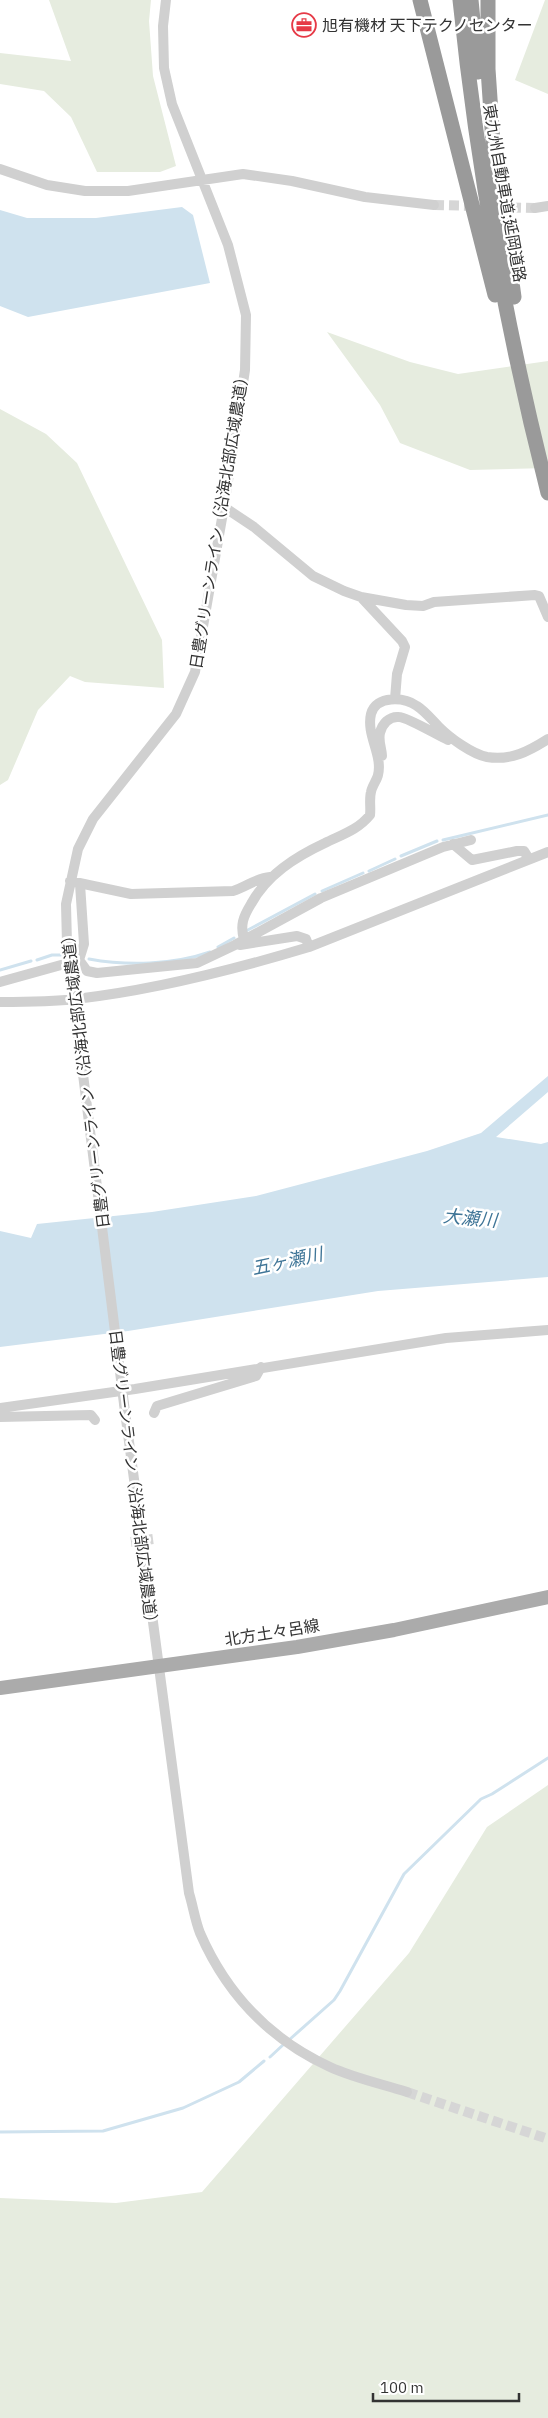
<svg xmlns="http://www.w3.org/2000/svg" width="548" height="2418" font-family="'IBM Plex Sans','Noto Sans JP',sans-serif">
<rect width="100%" height="100%" fill="#fff"/>
<path fill="#e6ecdf" d="M49 0H151L149 21 153 76 176 166 160 172H97L71 117 44 91 0 84V53L71 61Z
M545 0H548V94L515 80Z
M327 332 410 362 458 374 548 361V468L470 470 400 443 380 405Z
M0 409 46 434 77 463 162 640 164 688 85 682 70 676 38 710 8 780 0 785Z
M548 1785V2418H0V2198L116 2203 202 2192 409 1953 487 1827Z"/>
<path fill="#cfe2ee" d="M182 207 193 215 210 283 28 317 0 306V210L27 218H96Z
M548 1076V1092L496 1137 541 1144 548 1142V1277L378 1291 128 1331 0 1347V1231L31 1238 37 1224 152 1212 256 1196 427 1151 481 1133Z"/>
<g fill="none" stroke-linecap="round" stroke-linejoin="round">
<path stroke="#cfe2ee" stroke-width="3" d="M443 840 548 815
M401 856 437 841
M369 871 395 859
M322 891 363 873
M246 931 315 894
M218 947 234 938
M89 959C127 966 173 965 210 952
M37 960 52 955H62
M0 970 31 961
M289 2040 334 2000 340 1991 404 1874 481 1799 492 1794 548 1758
M270 2057 284 2044
M0 2132 103 2131 183 2108 239 2082 264 2061"/>
<path stroke="#d6d6d6" stroke-width="10" stroke-dasharray="10 5" stroke-linecap="butt" d="M434 205 476 206
M496 207 535 208
M131 1542 153 1539
M407 2092 548 2139"/>
<path stroke="#d0d0d0" stroke-width="10" d="M0 169 47 185 85 191H128L243 174 292 181 365 197 434 205
M535 208 548 206
M224 507 254 527 313 576 344 591 361 597 406 605 423 606 434 602 535 595 539 596 548 617
M361 597 402 641 405 647 397 674 395 699
M382 756C382 749 378 741 380 733 382 724 389 716 399 717 407 717 437 735 448 740
M453 844 472 860 517 851H524L529 859
M70 881 131 894 233 891C246 887 256 878 270 877
M244 940C240 925 243 917 251 904 267 875 295 857 325 843 341 835 358 830 370 815 371 808 369 799 371 792 372 786 377 780 378 775 383 755 366 735 371 714 376 695 404 697 417 706 425 711 432 720 439 727 450 738 472 754 487 757 511 761 529 751 548 739
M67 944 66 904 78 849 93 819 176 714 195 672 224 507 245 370 246 315 228 245 172 104 164 68 163 26 166 0
M240 945 297 936 306 939 309 947
M79 960 84 944 80 884
M71 972 76 1018
M0 982 79 960 87 971 97 973 197 963 235 945 321 898 443 847 471 840
M0 1002C25 1002 51 1002 76 999 155 990 233 970 309 947L548 852
M124 1404 189 1893C193 1906 195 1920 200 1933 227 1995 269 2039 330 2067 354 2078 382 2084 407 2092
M0 1408 135 1389 446 1338 548 1330
M154 1413 157 1406 256 1376 261 1367
M0 1417 91 1415 95 1420"/>
<path stroke="#ababab" stroke-width="14" d="M0 1688 297 1647 394 1630 548 1597"/>
<path stroke="#9a9a9a" stroke-width="15" d="M420 0 495 295
M460 0C477 166 507 332 548 493
M471 0 478 72
M488 0V69L493 143 514 297"/>
<path stroke="#d0d0d0" stroke-width="10" d="M67 944 71 972
M76 1018 124 1404"/>
</g>
<defs>
<g id="office-ring" transform="scale(1.25)"><circle r="9.5" fill="#fff" stroke="#e63946" stroke-width="1.5"/><path d="M-6-3h4V-5.5h4V-3h4V5H-6ZM-1-4.5V-3h2v-1.5ZM-6 0V1H6V0Z" fill="#e63946"/></g>
</defs>
<g fill-rule="evenodd">
<use href="#office-ring" x="304" y="25"/>
</g>
<g text-anchor="middle" dominant-baseline="central" stroke-width="5" stroke-linejoin="round" paint-order="stroke">
<g font-size="16" fill="#333" stroke="#fff" text-anchor="start">
<text x="322" y="25">旭有機材 天下テクノセンター</text>
</g>
<g font-size="16" fill="#333" stroke="#fff">
<text transform="translate(505 193) rotate(80)">東九州自動車道;延岡道路</text>
<text transform="translate(219 519) rotate(-81)">日豊グリーンライン（沿海北部広域農道）</text>
<text transform="translate(85 1078) rotate(-97)">日豊グリーンライン（沿海北部広域農道）</text>
<text transform="translate(134 1480) rotate(83)">日豊グリーンライン（沿海北部広域農道）</text>
<text transform="translate(272 1632) rotate(-9)">北方土々呂線</text>
</g>
<g font-size="18" font-style="italic" fill="#3f7597" stroke="#fff">
<text transform="translate(470 1218) rotate(5)">大瀬川</text>
<text transform="translate(287 1261) rotate(-12)">五ヶ瀬川</text>
</g>
</g>
<path d="M373 2393v8h146v-8" fill="none" stroke="#333333" stroke-width="2.5"/>
<text x="380" y="2393" font-size="15" fill="#333333" stroke="#ffffff" stroke-width="4" paint-order="stroke">100 m</text>
</svg>
